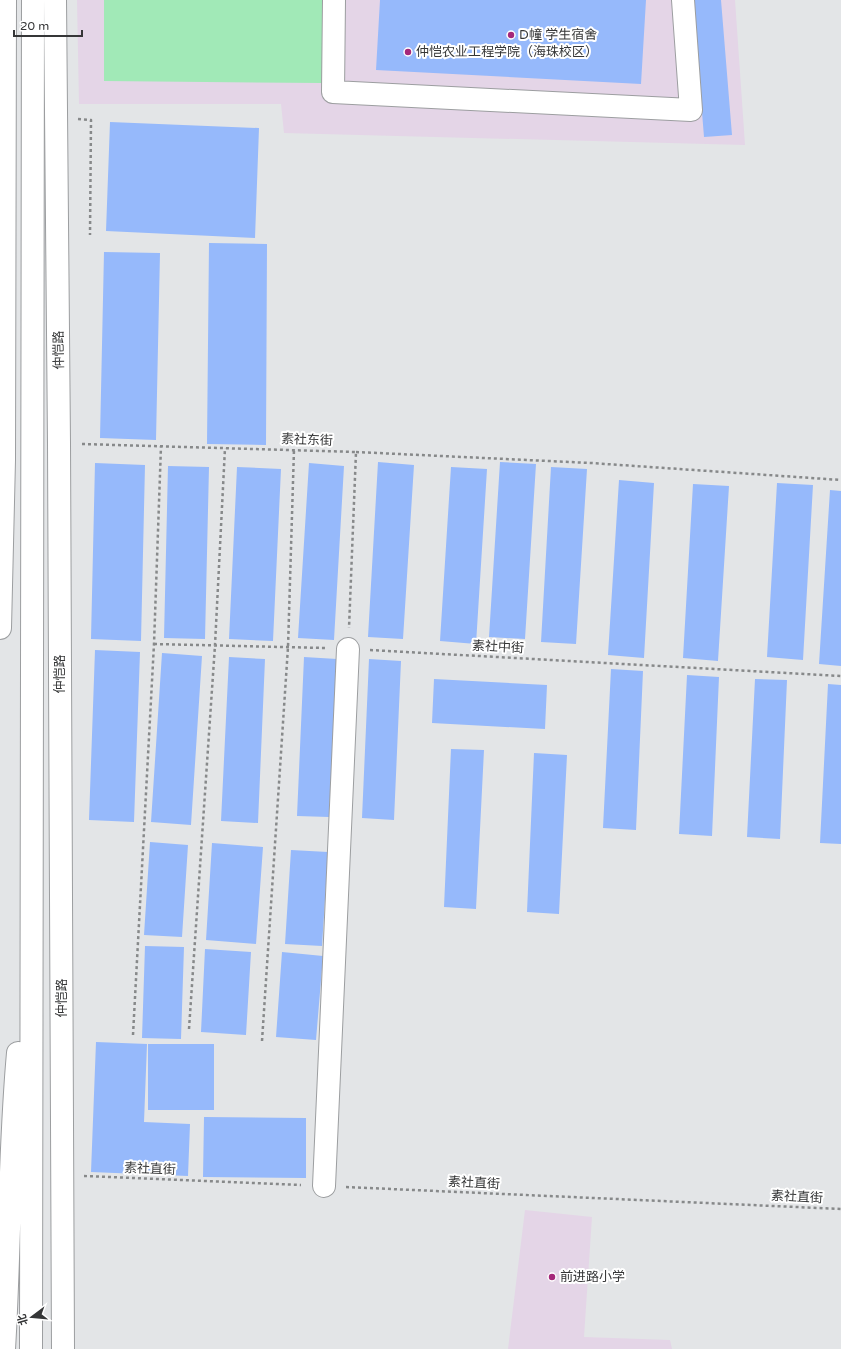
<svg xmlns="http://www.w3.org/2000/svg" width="841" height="1349" font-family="'Varela Round','Noto Sans SC',sans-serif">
<rect width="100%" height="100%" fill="#e3e5e7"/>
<path fill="#e4d5e7" d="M77 0H735L745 145 284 133 281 104H79Z
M525 1210 592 1217 584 1337 670 1340 672 1349H508Z"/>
<path fill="#a1e9b7" d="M104 0H323L322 83 104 81Z"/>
<path fill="#96b9fb" d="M380 0H646L641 84 376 70Z
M693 0H721L732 135 704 137Z
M110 122 259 128 255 238 106 231Z
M209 243 267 244 266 445 207 444Z
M104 252 160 253 156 440 100 438Z
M378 462 414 465 403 639 368 637Z
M500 462 536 464 525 639 489 637Z
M95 463 145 465 141 641 91 639Z
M309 463 344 466 334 640 298 638Z
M168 466 209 467 205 639 164 638Z
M237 467 281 469 273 641 229 639Z
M451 467 487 469 476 644 440 641Z
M551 467 587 469 576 644 541 642Z
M619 480 654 483 644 658 608 655Z
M777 483 813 485 803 660 767 657Z
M693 484 729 486 718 661 683 658Z
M830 490 841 491V666L819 664Z
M95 650 140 652 134 822 89 820Z
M162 653 202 656 191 825 151 822Z
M229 657 265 659 258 823 221 821Z
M304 657 337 659 329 817 297 816Z
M369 659 401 661 394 820 362 818Z
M611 669 643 671 636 830 603 828Z
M687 675 719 677 712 836 679 834Z
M434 679 547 685 545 729 432 723Z
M755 679 787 680 780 839 747 837Z
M828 684 841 685V844L820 843Z
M451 749 484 750 476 909 444 907Z
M534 753 567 755 559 914 527 912Z
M150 842 188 845 182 937 144 935Z
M212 843 263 847 256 944 206 940Z
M291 850 328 852 322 946 285 944Z
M145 946 184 947 181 1039 142 1038Z
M205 949 251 952 246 1035 201 1032Z
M282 952 323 956 316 1040 276 1037Z
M96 1042 147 1044 144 1122 190 1124 188 1176 91 1172Z
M148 1044H214V1110H148Z
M204 1117 306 1118V1178L203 1177Z"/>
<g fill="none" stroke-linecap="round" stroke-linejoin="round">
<g stroke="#9c9ea0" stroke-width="24">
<path id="minor" d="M334 0 333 92 691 110 683 0
M324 1186 348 649"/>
</g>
<g stroke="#9c9ea0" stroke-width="24">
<path id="major" d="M55 0 59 443 63 1349
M0 628 4 460 5 0"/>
</g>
<g stroke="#9c9ea0" stroke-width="24">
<path id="highway" d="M4 1349C10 1251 9 1152 18 1053
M31 1349 33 0"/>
</g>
<path stroke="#87898a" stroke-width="2.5" stroke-dasharray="3 3" stroke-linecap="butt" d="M78 119 91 120 90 235
M82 444 356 452 349 628
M356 452 591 463 841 480
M154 644 325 648
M370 650 841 676
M189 1029 215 645 225 448
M133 1035 154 644 161 446
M262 1041 288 647 294 449
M84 1176 301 1185
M346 1187 841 1209"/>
<use href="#minor" stroke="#fff" stroke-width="22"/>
<use href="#major" stroke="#fff" stroke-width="22"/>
<use href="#highway" stroke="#fff" stroke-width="22"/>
</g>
<g fill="#a5287a" stroke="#fff" stroke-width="1.5">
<circle cx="511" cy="35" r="4"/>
<circle cx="408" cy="52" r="4"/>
<circle cx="552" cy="1277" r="4"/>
</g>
<g text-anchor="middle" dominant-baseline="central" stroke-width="4" stroke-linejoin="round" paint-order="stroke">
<g font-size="13" fill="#353637" stroke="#fff" text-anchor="start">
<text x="519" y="35">D幢 学生宿舍</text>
<text x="416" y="52">仲恺农业工程学院（海珠校区）</text>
<text x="560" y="1277">前进路小学</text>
</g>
<g font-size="13" fill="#353637" stroke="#fff">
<text transform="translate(59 350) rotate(-91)">仲恺路</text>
<text transform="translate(307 440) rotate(2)">素社东街</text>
<text transform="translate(498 647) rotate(3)">素社中街</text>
<text transform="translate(60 674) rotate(-90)">仲恺路</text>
<text transform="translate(62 998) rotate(-90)">仲恺路</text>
<text transform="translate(150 1169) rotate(2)">素社直街</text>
<text transform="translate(474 1183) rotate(3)">素社直街</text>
<text transform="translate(797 1197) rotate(3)">素社直街</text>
</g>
</g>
<g transform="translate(32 1317) rotate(254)" stroke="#ffffff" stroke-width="3" paint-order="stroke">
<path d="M0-3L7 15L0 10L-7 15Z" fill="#353637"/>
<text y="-6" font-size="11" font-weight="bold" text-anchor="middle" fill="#353637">北</text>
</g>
<path d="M14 30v6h68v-6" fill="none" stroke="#353637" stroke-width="2"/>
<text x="20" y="30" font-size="12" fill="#353637" stroke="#ffffff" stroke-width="3" paint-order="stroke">20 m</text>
</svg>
